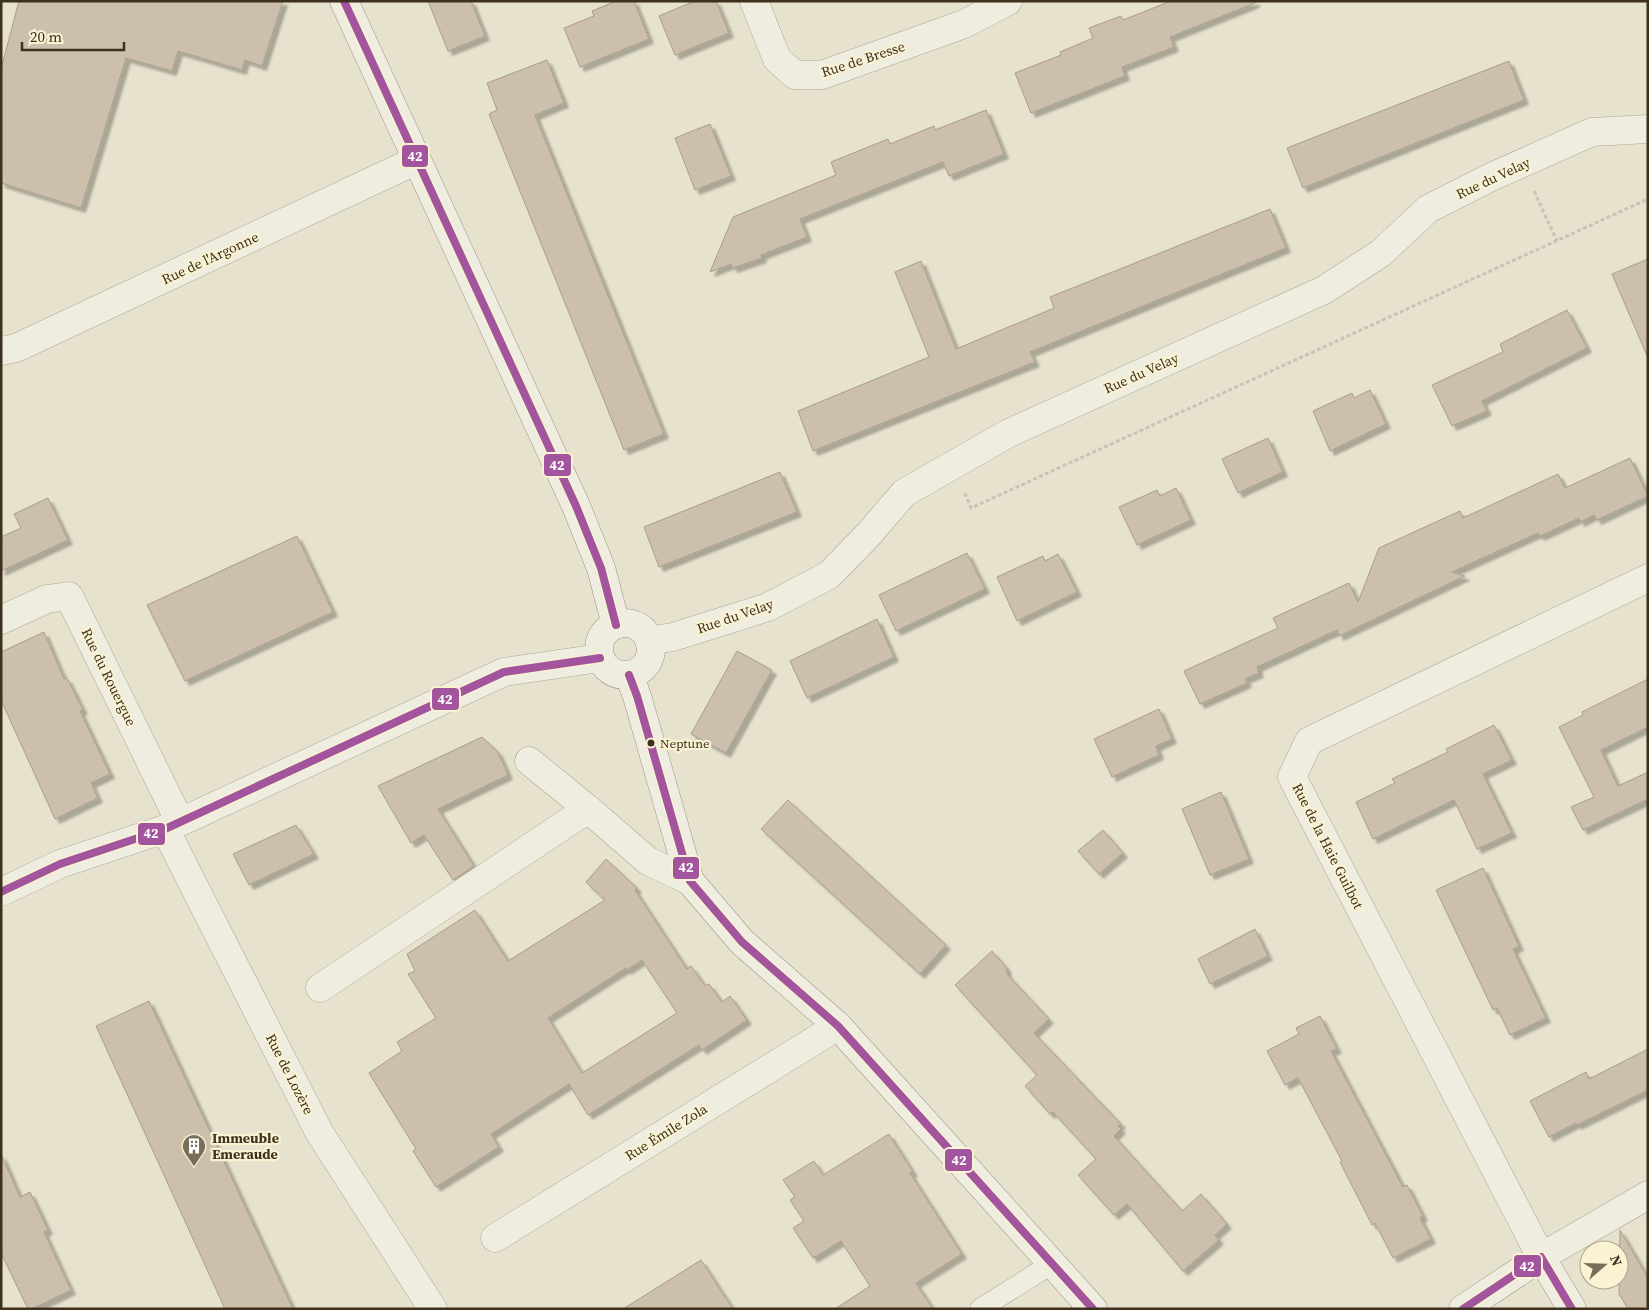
<svg xmlns="http://www.w3.org/2000/svg" width="1649" height="1310" font-family="'Source Serif 4',serif">
<defs>
<filter id="shadow"><feDropShadow dx="4.5" dy="4.5" stdDeviation="1" flood-color="#0004"/></filter>
</defs>
<rect width="100%" height="100%" fill="#e7e2cd"/>
<path fill="#ccc0ad" stroke="#a89d8c" fill-rule="evenodd" filter="url(#shadow)" d="M19 1H283L262 66 245 60 242 70 178 51 172 71 126 58 81 208 1 183V69Z
M428 1H471L485 36 448 51Z
M616 1H634L649 39 580 67 564 28 594 16 592 11Z
M695 1H716L729 33 675 55 659 16Z
M1171 1H1255V3L1170 37 1174 47 1122 67 1125 76 1031 113 1015 73 1061 55 1060 52 1093 38 1089 28 1121 16 1123 20Z
M547 60 564 103 535 115 664 434 624 450 489 114 497 110 487 83Z
M1509 61 1524 100 1303 188 1287 148Z
M986 110 1004 154 949 176 943 162 800 219 807 237 761 255 762 258 733 268 731 264 710 272 733 217 836 175 831 162 888 139 890 144 934 126 935 130Z
M710 124 731 176 695 190 675 138Z
M1270 209 1286 248 1030 352 1035 362 813 451 798 411 929 357 895 272 921 261 956 349 1054 308 1050 297Z
M1648 259V358L1612 274Z
M1567 310 1587 348 1482 401 1487 411 1452 426 1432 385 1503 352 1500 344Z
M1370 390 1386 424 1330 451 1313 411 1352 393 1354 398Z
M1268 438 1283 472 1238 493 1222 459Z
M1630 458 1648 496 1597 520 1594 515 1580 522 1579 518 1540 536 1538 533 1452 572 1465 576 1339 636 1337 630 1257 667 1259 673 1245 679 1247 683 1200 704 1184 671 1278 628 1273 618 1349 583 1358 602 1379 548 1460 511 1463 518 1558 474 1565 488Z
M780 472 797 512 659 567 644 527Z
M1176 488 1191 520 1137 545 1119 507 1157 490 1160 496Z
M48 498 68 540 1 571V537L21 528 14 514Z
M297 536 333 612 185 681 147 605Z
M967 553 985 589 896 631 879 595Z
M1058 554 1077 592 1017 621 997 577 1043 556 1045 561Z
M877 619 894 657 807 698 790 661Z
M44 632 64 679 67 678 83 710 80 711 110 774 91 783 98 798 55 819 1 700V652Z
M737 651 772 670 726 753 691 734Z
M1648 679V727L1601 750 1618 786 1648 772V799L1583 830 1571 807 1594 797 1559 727 1583 715 1582 712Z
M1159 709 1172 739 1156 746 1159 755 1112 777 1094 739Z
M1494 725 1512 760 1483 774 1512 833 1477 849 1454 800 1373 839 1356 802 1395 783 1392 779 1448 752 1446 749Z
M482 737 498 752 508 775 438 809 474 866 453 880 424 835 411 843 378 786Z
M1221 792 1249 859 1210 875 1182 809Z
M788 800 946 945 920 974 761 829Z
M296 825 314 854 249 885 233 854Z
M1103 830 1123 853 1099 874 1078 851Z
M606 859 637 888 635 890 687 969 691 966 705 986 709 984 722 1002 730 996 747 1020 702 1050 699 1045 588 1115 569 1084 491 1134 499 1147 436 1187 413 1151 416 1149 369 1073 402 1051 397 1042 436 1018 408 974 415 971 407 954 475 910 508 961 605 900 586 882ZM642 960 677 1013 582 1073 548 1018 626 968 627 970Z
M1483 868 1519 946 1513 949 1546 1018 1510 1035 1497 1008 1493 1010 1436 890Z
M1255 929 1268 956 1210 984 1198 959Z
M992 951 1006 967 1007 974 1049 1019 1034 1033 1121 1124 1118 1126 1121 1129 1114 1136 1182 1211 1201 1194 1227 1224 1215 1235 1219 1240 1183 1271 1127 1204 1114 1215 1078 1175 1096 1159 1053 1112 1050 1114 1025 1086 1037 1075 955 985Z
M149 1001 293 1309H225L96 1026Z
M1320 1016 1337 1049 1331 1051 1403 1187 1407 1185 1423 1216 1420 1218 1431 1239 1393 1258 1375 1223 1372 1225 1340 1162 1342 1161 1298 1078 1285 1085 1267 1051 1299 1034 1296 1028Z
M1648 1049V1090L1577 1125 1576 1123 1549 1137 1530 1101 1586 1072 1589 1079Z
M889 1134 913 1172 910 1173 962 1254 916 1283 933 1309H835L870 1286 841 1241 813 1258 793 1228 804 1221 790 1200 795 1197 783 1180 814 1161 823 1175Z
M1 1154 20 1197 30 1192 48 1230 44 1232 71 1290 32 1309H28L1 1253Z
M1620 1230 1648 1278V1309H1628L1619 1294Z
M701 1260 733 1309H623Z"/>
<g fill="none" stroke-linecap="round" stroke-linejoin="round">
<g stroke="#ada696" stroke-width="21">
<path id="lane" d="M980 1309 1053 1263"/>
</g>
<g stroke="#ada696" stroke-width="29">
<path id="street" d="M754 1 777 59 795 75H822L964 24 1008 1
M1 351 16 348 417 160
M1648 578 1309 741 1292 777 1541 1257 1648 1195
M1 620 47 599 69 596 180 822
M649 641 673 637 768 607 829 575 869 534 904 493 1009 433 1324 290 1381 253 1428 209 1489 178 1592 132 1648 129
M529 761 588 809 648 861 690 881
M165 829 319 1132 433 1309
M1 892 60 864 165 829 504 672 600 658
M320 988 588 809
M495 1238 838 1026"/>
</g>
<g stroke="#9c9686" stroke-width="29">
<path id="secondary" d="M344 1 576 506 601 568 616 625
M599 649a26 26 0 1 1 52 0a26 26 0 1 1-52 0Z
M629 675 637 696 690 881 742 942 838 1026 1093 1309
M1463 1309 1541 1257 1572 1309"/>
</g>
<path stroke="#c8c3b6" stroke-width="3" stroke-dasharray="4 2.5" stroke-linecap="butt" d="M1534 191 1557 241
M965 493 971 508 1648 199"/>
<use href="#lane" stroke="#efece0" stroke-width="20"/>
<use href="#street" stroke="#efece0" stroke-width="28"/>
<use href="#secondary" stroke="#efece0" stroke-width="28"/>
<g stroke="#f9f2d3" stroke-width="11">
<path id="bus-1" d="M344 1 576 506 601 568 616 625
M629 675 637 696 690 881 742 942 838 1026 1093 1309
M1 892 60 864 165 829 504 672 600 658
M1463 1309 1541 1257 1572 1309"/>
</g>
<use href="#bus-1" stroke="#a2559d" stroke-width="8"/>
</g>
<defs>
<g id="building-pin" transform="scale(1.25)"><path d="M0 17L-7.5 6A9.5 9.5 0 1 1 7.5 6Z" fill="#786e5b" stroke="#f9f2d3"/><path d="M-4-6H4V6H1V3H-1V6H-4ZM-2.5-4.3h1.7v1.8h-1.7ZM.8-4.3h1.7v1.8H.8ZM-2.5-1h1.7V.8h-1.7ZM.8-1h1.7V.8H.8Z" fill="#fff"/></g>
</defs>
<g fill-rule="evenodd">
<use href="#building-pin" x="194" y="1146"/>
</g>
<circle fill="#3d301d" stroke="#f9f2d3" stroke-width="2" cx="651" cy="743" r="4.5"/>
<g text-anchor="middle" dominant-baseline="central" stroke-width="4.5" stroke-linejoin="round" paint-order="stroke">
<g font-size="13" fill="#3d301d" stroke="#f9f2d3" text-anchor="start">
<text x="660" y="743">Neptune</text>
</g>
<g font-size="14" fill="#3d301d" stroke="#f9f2d3">
<text transform="translate(863 59) rotate(-18)">Rue de Bresse</text>
<text transform="translate(1493 178) rotate(-25)">Rue du Velay</text>
<text transform="translate(210 258) rotate(-25)">Rue de l'Argonne</text>
<text transform="translate(1141 373) rotate(-24)">Rue du Velay</text>
<text transform="translate(735 616) rotate(-19)">Rue du Velay</text>
<text transform="translate(109 677) rotate(64)">Rue du Rouergue</text>
<text transform="translate(1328 846) rotate(63)">Rue de la Haie Guilbot</text>
<text transform="translate(290 1074) rotate(63)">Rue de Lozère</text>
<text transform="translate(666 1132) rotate(-32)">Rue Émile Zola</text>
</g>
<g font-size="14" font-weight="bold" fill="#3d301d" stroke="#f9f2d3" text-anchor="start">
<text x="212" y="1138">Immeuble<tspan x="212" dy="16">Emeraude</tspan></text>
</g>
</g>
<g stroke="#f9f2d3" stroke-width="2">
<rect x="401" y="144" width="28" height="24" rx="5" fill="#a2559d"/>
<rect x="543" y="453" width="29" height="24" rx="5" fill="#a2559d"/>
<rect x="431" y="687" width="29" height="24" rx="5" fill="#a2559d"/>
<rect x="137" y="822" width="29" height="24" rx="5" fill="#a2559d"/>
<rect x="672" y="856" width="28" height="24" rx="5" fill="#a2559d"/>
<rect x="944" y="1148" width="29" height="24" rx="5" fill="#a2559d"/>
<rect x="1513" y="1254" width="29" height="24" rx="5" fill="#a2559d"/>
</g>
<g font-size="14" text-anchor="middle" font-weight="bold" fill="#fff">
<text x="415" y="161">42</text>
<text x="557" y="470">42</text>
<text x="445" y="704">42</text>
<text x="151" y="838">42</text>
<text x="686" y="872">42</text>
<text x="959" y="1165">42</text>
<text x="1527" y="1271">42</text>
</g>
<rect width="1649" height="1310" fill="none" stroke="#3d301d" stroke-width="5"/>
<g transform="translate(1604 1265) rotate(70)"><circle r="24" fill="#f9f2d3" stroke="#aea48a"/>
<path d="M0-4L9 19L0 12L-9 19Z" fill="#786e5b"/>
<text y="-8" font-size="14" font-weight="bold" text-anchor="middle" fill="#3d301d">N</text>
</g>
<path d="M22 42v8h102v-8" fill="none" stroke="#3d301d" stroke-width="2.5"/>
<text x="30" y="42" font-size="15" fill="#3d301d" stroke="#f9f2d3" stroke-width="4" paint-order="stroke">20 m</text>
</svg>
